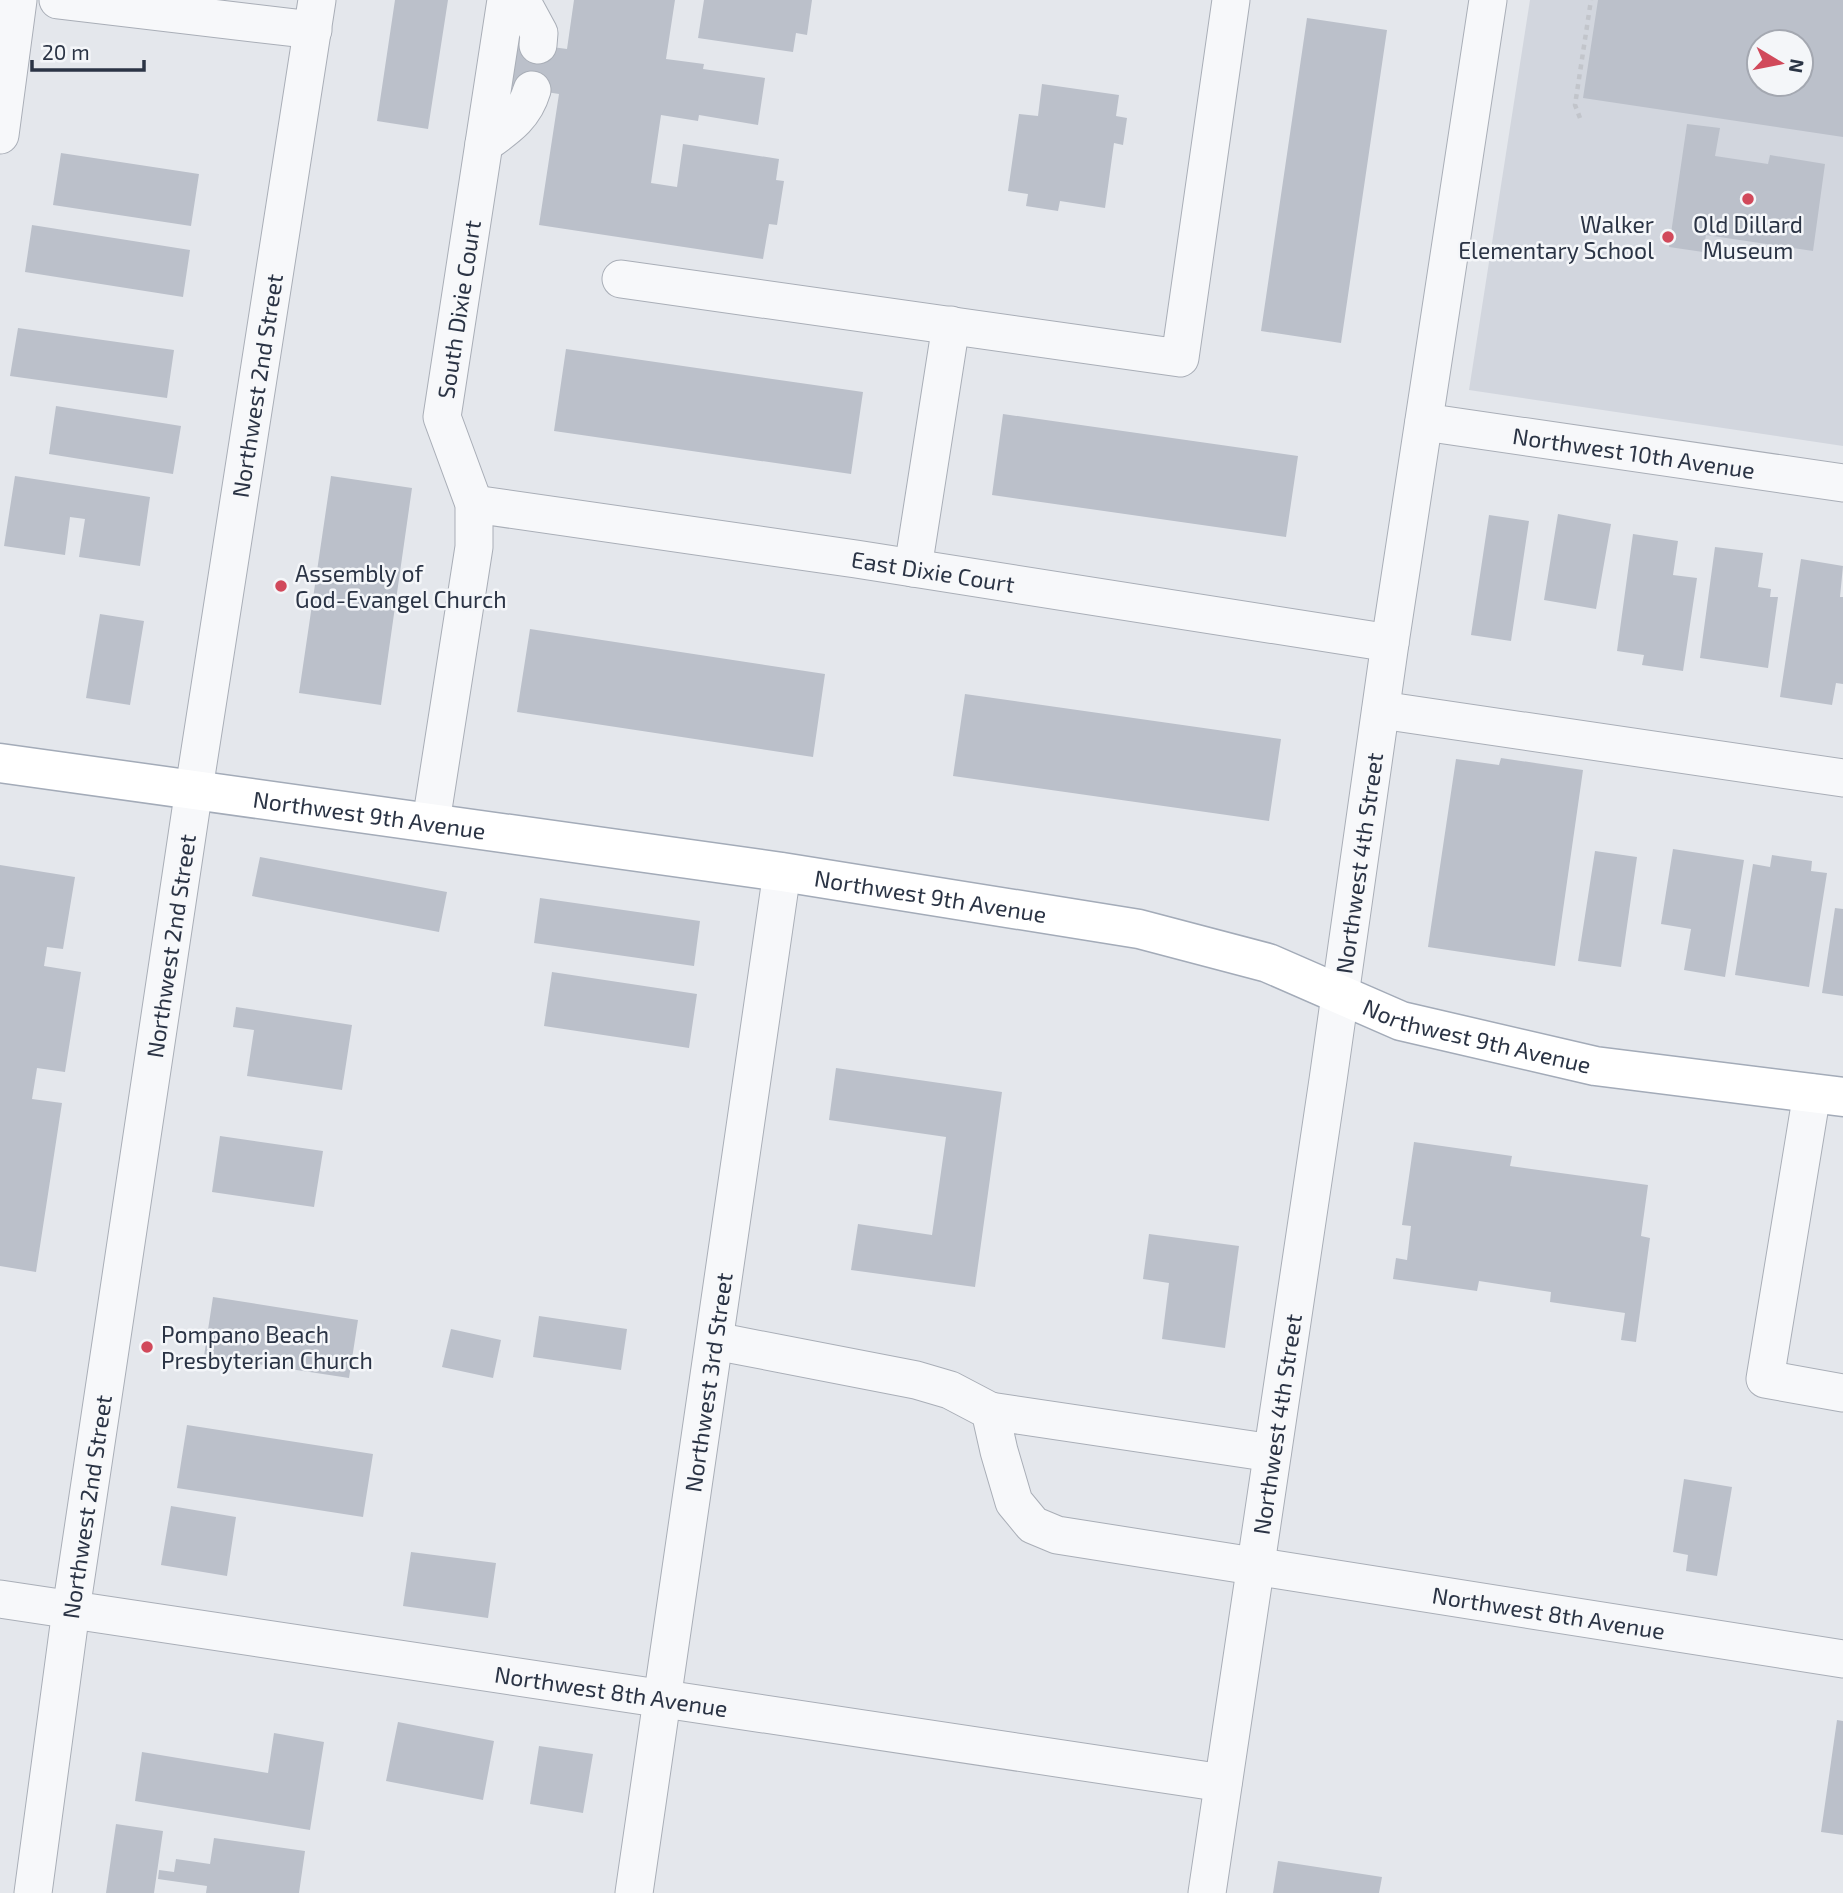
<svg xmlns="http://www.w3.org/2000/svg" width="1843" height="1893" font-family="'Exo 2',sans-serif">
<rect width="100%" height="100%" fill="#e4e7ec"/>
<path fill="#d2d6de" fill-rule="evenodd" d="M1530 0H1843V446L1469 390ZM1759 42H1801V84H1759Z"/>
<path fill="#bbc0ca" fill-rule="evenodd" d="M395 0H448L428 129 377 121Z
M574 0H675L666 59 704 64 703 69 765 78 758 125 699 115 698 121 661 115 651 183 677 187 683 144 779 159 776 180 784 181 777 225 769 224 763 259 539 225 559 94 508 86 515 42 567 49Z
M704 0H812L807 35 796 33 793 52 698 38Z
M1598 0H1843V137L1583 98ZM1759 42H1801V84H1759Z
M1307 18 1387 30 1341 343 1261 331Z
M1042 84 1119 95 1116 116 1127 118 1123 145 1114 143 1105 208 1060 201 1058 211 1026 206 1028 194 1008 191 1019 114 1038 116Z
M1687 124 1720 128 1715 156 1768 164 1770 155 1825 164 1813 251 1706 235 1703 252 1669 247Z
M61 153 199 174 191 226 53 205Z
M32 225 190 250 183 297 25 272Z
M18 328 174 350 167 398 10 376Z
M566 349 863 392 851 474 554 431Z
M56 406 181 426 173 474 49 454Z
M1003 414 1298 456 1286 537 992 495Z
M15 476 150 497 140 566 79 557 85 519 70 517 65 555 4 546Z
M331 476 412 488 381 705 299 693Z
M1558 514 1611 524 1596 609 1544 600Z
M1489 515 1529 521 1511 641 1471 635Z
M1633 534 1678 541 1673 575 1697 578 1683 671 1642 665 1644 655 1617 651Z
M1715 547 1763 553 1758 587 1771 589 1770 597H1778L1768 668 1700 658Z
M1801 559 1843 566 1840 597H1843V684L1836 683 1832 705 1780 697Z
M100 614 144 621 130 705 86 698Z
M530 629 825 674 813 757 517 712Z
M965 694 1281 739 1269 821 953 776Z
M1501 758 1583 770 1555 966 1428 947 1456 759 1499 765Z
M1673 849 1744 860 1725 977 1684 970 1691 929 1661 924Z
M1595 851 1637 857 1621 967 1578 961Z
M1772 855 1812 861 1811 871 1827 873 1809 987 1735 975 1753 864 1770 867Z
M260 857 447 892 439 932 252 896Z
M0 865 75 877 63 949 47 947 44 966 81 972 65 1072 37 1068 32 1099 62 1103 36 1272 0 1266Z
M540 898 700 921 694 966 534 943Z
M1835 908 1843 909V996L1822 993Z
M552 972 697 994 689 1048 544 1026Z
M236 1007 352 1025 342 1090 247 1076 254 1030 233 1027Z
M836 1068 1002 1092 975 1287 851 1270 858 1224 932 1235 946 1137 829 1120Z
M220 1136 323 1151 314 1207 212 1192Z
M1414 1142 1512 1156 1510 1166 1648 1185 1641 1236 1650 1238 1636 1342 1621 1340 1625 1313 1550 1302 1551 1292 1479 1281 1477 1291 1393 1279 1396 1258 1407 1260 1411 1226 1402 1225Z
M1149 1234 1239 1246 1225 1348 1162 1339 1169 1283 1143 1279Z
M213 1297 358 1320 349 1378 204 1356Z
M539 1316 627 1329 621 1370 533 1357Z
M451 1329 501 1340 493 1378 442 1367Z
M187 1425 373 1454 363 1517 177 1488Z
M1684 1479 1732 1487 1717 1576 1686 1571 1688 1555 1673 1552Z
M171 1506 236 1517 227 1576 161 1565Z
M411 1552 496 1563 488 1618 403 1606Z
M1837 1720 1843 1721V1835L1821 1832Z
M398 1722 494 1741 483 1800 386 1781Z
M274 1733 324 1742 310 1830 135 1801 142 1752 268 1773Z
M539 1746 593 1754 583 1813 530 1804Z
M116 1824 163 1831 154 1893H106Z
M214 1838 305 1851 299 1893H206L207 1886 158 1879 159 1870 174 1872 176 1859 210 1864Z
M1278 1861 1382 1877 1379 1893H1273Z"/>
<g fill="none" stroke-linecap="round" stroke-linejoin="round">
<g stroke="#a9aeb7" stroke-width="39">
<g id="minor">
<path d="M58 0 313 30"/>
<path d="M521 0 539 33 538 45"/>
<path d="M0 135 18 0"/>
<path d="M484 144C506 128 524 117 532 90"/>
<path d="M621 279 1180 358 1231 0"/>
<path id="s1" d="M1424 422 1843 483"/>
<path id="s2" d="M474 504 856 559 1390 643"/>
<path d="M913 568 951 325"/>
<path d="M1381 710 1843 778"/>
<path id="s3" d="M431 822 474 547V504L442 417 506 0"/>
<path d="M1812 1093 1765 1379 1843 1393"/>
<path id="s4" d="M715 1341 916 1380 950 1390 990 1411 999 1451 1014 1502 1033 1525 1057 1535 1843 1659"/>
<path d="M990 1411 1272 1453"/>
<path id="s5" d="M0 1599 1223 1783"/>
<path id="s6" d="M33 1893 71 1610 194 789 317 0"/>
<path id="s7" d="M634 1893 782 872"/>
<path id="s8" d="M1207 1893 1328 1080 1390 643 1488 0"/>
</g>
</g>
<g stroke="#a3abb8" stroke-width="41">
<g id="major">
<path id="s9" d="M0 763 782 872 1139 929 1268 963 1401 1021 1595 1066 1843 1097"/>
</g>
</g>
<path stroke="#c2c5cb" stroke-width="4.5" stroke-dasharray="5 5" stroke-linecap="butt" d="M1580 118 1575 105 1591 0"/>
<use href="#minor" stroke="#f7f8fa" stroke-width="37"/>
<use href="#major" stroke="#fff" stroke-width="38"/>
</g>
<g fill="#d1495b" stroke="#f4f6f9" stroke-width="2.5">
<circle cx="1748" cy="199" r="7"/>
<circle cx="1668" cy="237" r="7"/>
<circle cx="281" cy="586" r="7"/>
<circle cx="147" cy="1347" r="7"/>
</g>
<g text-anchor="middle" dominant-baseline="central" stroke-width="5" stroke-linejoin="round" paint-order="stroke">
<g font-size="23" fill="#2b3445" stroke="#f4f6f9" text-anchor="start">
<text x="1654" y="224" text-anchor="end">Walker<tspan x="1654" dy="26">Elementary School</tspan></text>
<text x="1748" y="224" text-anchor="middle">Old Dillard<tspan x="1748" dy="26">Museum</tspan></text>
<text x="295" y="573">Assembly of<tspan x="295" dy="26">God-Evangel Church</tspan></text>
<text x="161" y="1334">Pompano Beach<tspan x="161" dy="26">Presbyterian Church</tspan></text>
</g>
<g font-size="23" fill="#2b3445" stroke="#f4f6f9">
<text stroke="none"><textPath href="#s3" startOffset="523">South Dixie Court</textPath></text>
<text stroke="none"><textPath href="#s6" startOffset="1524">Northwest 2nd Street</textPath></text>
<text stroke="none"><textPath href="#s1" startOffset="212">Northwest 10th Avenue</textPath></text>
<text stroke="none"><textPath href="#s2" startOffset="464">East Dixie Court</textPath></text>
<text stroke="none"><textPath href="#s9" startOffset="373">Northwest 9th Avenue</textPath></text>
<text stroke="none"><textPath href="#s8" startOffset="1041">Northwest 4th Street</textPath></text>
<text stroke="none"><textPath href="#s9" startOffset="940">Northwest 9th Avenue</textPath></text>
<text stroke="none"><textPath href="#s6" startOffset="957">Northwest 2nd Street</textPath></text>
<text stroke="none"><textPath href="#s9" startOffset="1507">Northwest 9th Avenue</textPath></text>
<text stroke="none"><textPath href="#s7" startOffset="516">Northwest 3rd Street</textPath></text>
<text stroke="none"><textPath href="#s8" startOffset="474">Northwest 4th Street</textPath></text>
<text stroke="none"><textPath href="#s6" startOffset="390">Northwest 2nd Street</textPath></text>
<text stroke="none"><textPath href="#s4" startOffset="933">Northwest 8th Avenue</textPath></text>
<text stroke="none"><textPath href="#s5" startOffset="618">Northwest 8th Avenue</textPath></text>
</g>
</g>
<g transform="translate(1780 63) rotate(100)"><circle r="33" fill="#f4f6f9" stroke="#a4a8b1" stroke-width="2"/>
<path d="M0-5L12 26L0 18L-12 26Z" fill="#d1495b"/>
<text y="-10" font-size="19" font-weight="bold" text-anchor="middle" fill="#2b3445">N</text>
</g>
<path d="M32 60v10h112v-10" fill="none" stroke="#2b3445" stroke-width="3.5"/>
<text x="42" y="60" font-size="21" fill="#2b3445" stroke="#f4f6f9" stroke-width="5" paint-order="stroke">20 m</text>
</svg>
